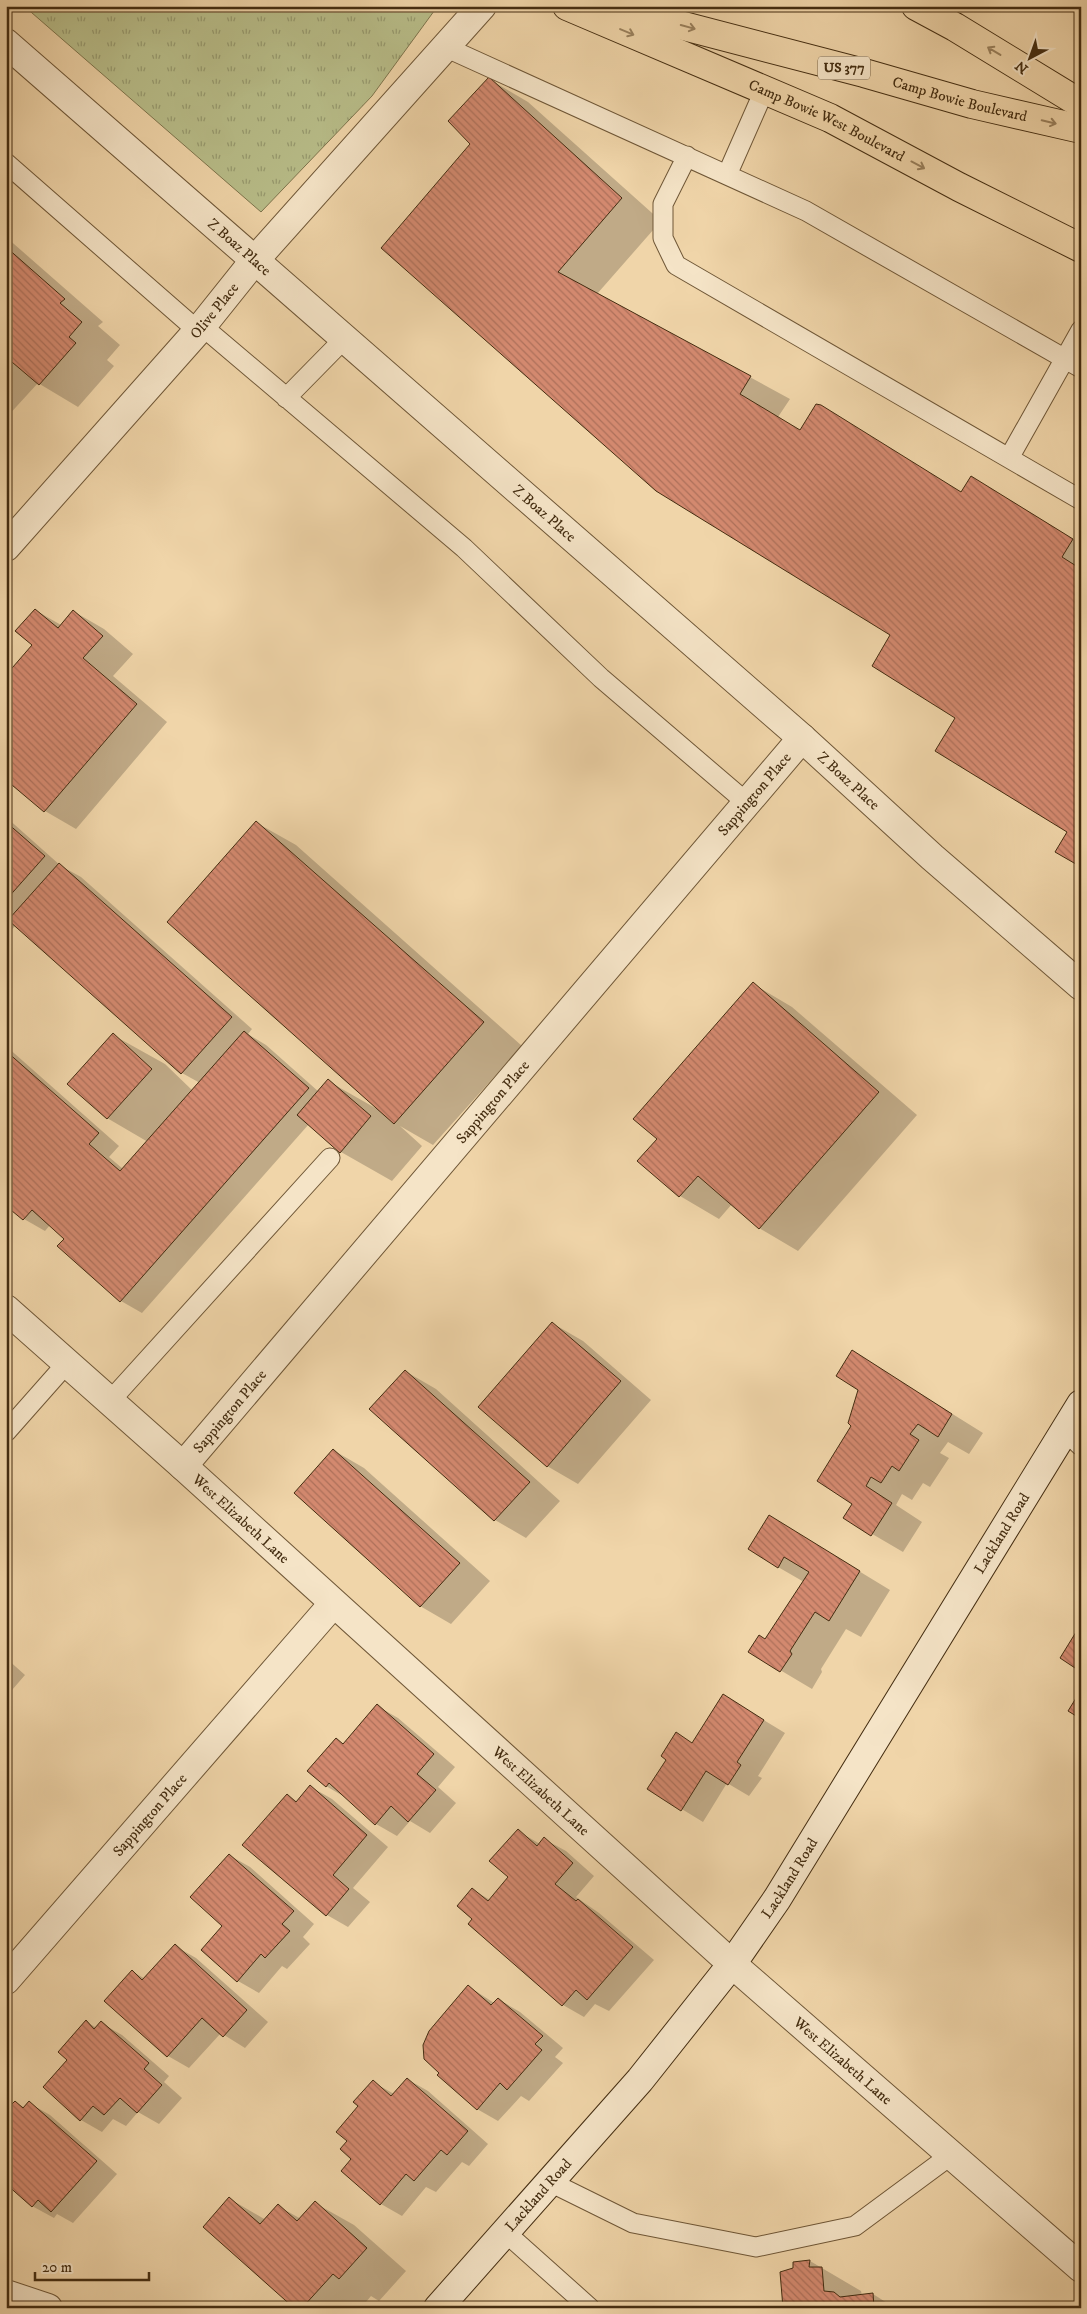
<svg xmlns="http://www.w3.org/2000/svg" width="1087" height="2314" font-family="'IM FELL DW Pica',serif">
<defs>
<pattern id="grass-tufts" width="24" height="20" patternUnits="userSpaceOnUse" patternTransform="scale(1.25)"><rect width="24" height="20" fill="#b8bd89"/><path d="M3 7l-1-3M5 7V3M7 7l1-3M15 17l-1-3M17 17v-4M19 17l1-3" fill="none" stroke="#979a6f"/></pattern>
<pattern id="building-back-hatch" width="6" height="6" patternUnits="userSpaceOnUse" patternTransform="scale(1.25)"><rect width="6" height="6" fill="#d3896f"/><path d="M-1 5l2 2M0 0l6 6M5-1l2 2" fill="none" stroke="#ad705a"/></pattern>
</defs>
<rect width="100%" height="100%" fill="#f0d5a9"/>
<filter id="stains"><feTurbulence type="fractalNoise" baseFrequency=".004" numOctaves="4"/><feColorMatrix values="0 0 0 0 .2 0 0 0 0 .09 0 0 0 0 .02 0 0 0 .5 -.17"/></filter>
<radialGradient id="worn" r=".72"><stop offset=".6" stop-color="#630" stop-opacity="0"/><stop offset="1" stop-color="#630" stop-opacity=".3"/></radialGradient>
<path fill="url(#grass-tufts)" stroke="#7e754d" d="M24 6H436L437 7 372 96 261 212Z"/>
<path fill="#0003" d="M489 79 528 102 661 221 597 294 790 399 778 417 801 431 962 493 1010 500 1081 544V866L1069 832 957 717 892 635 657 490 472 144Z
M6 237 103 322 98 326 120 345 107 360 114 366 78 407 38 383 6 418Z
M35 610 61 625 73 611 104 629 133 654 113 676 167 722 76 829 45 811 6 778 33 645Z
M6 817 61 866 81 877 252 1029 248 1034 266 1045 319 1092 328 1081 377 1109 257 823 296 845 522 1046 433 1145 400 1126 422 1146 392 1181 341 1152 309 1124 142 1313 121 1301 65 1239 50 1225 45 1231 24 1219 6 1204V1046L119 1146 109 1157 123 1169 148 1142 107 1118 113 1035 165 1064 193 1091 200 1083 182 1073 16 925 6 936Z
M753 984 792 1007 917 1115 798 1251 759 1228 732 1204 719 1219 680 1196 639 1161 659 1139Z
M552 1323 583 1341 651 1400 578 1484 547 1466Z
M853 1352 983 1433 969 1454 948 1442 940 1453 949 1458 930 1487 923 1483 912 1500 902 1494 896 1505 922 1522 903 1552 845 1518 854 1503 853 1425 860 1389Z
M405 1371 436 1389 560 1501 526 1538 495 1520 371 1409Z
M333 1450 364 1468 490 1581 451 1624 420 1606Z
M770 1517 890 1590 861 1637 846 1629 821 1669 822 1672 812 1689 750 1652 766 1640 804 1582 778 1567Z
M6 1658 25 1675 6 1697Z
M377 1706 398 1718 455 1767 438 1787 456 1803 430 1833 410 1821 397 1836 376 1824 348 1799 326 1786 337 1740 344 1744Z
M744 1708 785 1733 758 1776 762 1778 749 1796 727 1783 703 1822 649 1789Z
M311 1787 332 1799 388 1847 353 1888 370 1902 348 1927 327 1915 287 1795 298 1802Z
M518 1831 540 1844 544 1839 566 1851 594 1876 576 1897 599 1913 654 1960 609 2011 595 2004 584 2017 563 2005 474 1919 472 1889 490 1900 510 1877Z
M229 1855 250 1867 314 1924 303 1937 310 1944 287 1969 282 1966 259 1993 238 1981 203 1950 224 1926Z
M175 1946 196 1958 268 2022 245 2048 221 2033 189 2068 168 2056 132 1971 145 1979Z
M468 1986 494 2003 498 1999 520 2012 563 2048 555 2057 563 2063 529 2101 521 2096 498 2121 477 2109Z
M86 2022 97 2028 101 2023 122 2035 169 2076 164 2082 182 2098 159 2124 138 2112 126 2126 113 2119 102 2132 81 2120 69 2060Z
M407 2079 428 2091 488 2144 469 2166 462 2162 436 2192 426 2187 402 2216 381 2204 353 2159 349 2141 360 2106 373 2082 394 2094Z
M15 2102 25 2108 29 2103 50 2115 117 2174 73 2223 57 2214 54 2218 32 2206Z
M230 2199 266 2220 278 2206 301 2219 315 2203 354 2225 406 2271 379 2301 371 2296 361 2308H296Z
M810 2261 861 2291 862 2296 873 2294 895 2308H784L795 2269 794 2263Z"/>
<path fill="url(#building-back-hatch)" stroke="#442d11" d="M489 77 622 198 558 272 751 376 740 394 800 430 816 404 821 405 961 492 971 476 1073 539 1062 557 1081 569V867L1055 852 1067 832 935 751 955 718 872 666 890 635 656 491 381 248 470 144 448 121Z
M6 247 65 299 60 303 82 322 69 337 76 343 39 385 6 357Z
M35 609 58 628 73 610 103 636 83 658 137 704 44 812 6 780V675L32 645 15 631Z
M256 821 484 1022 394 1124 167 922Z
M6 822 45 856 6 900Z
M59 863 232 1017 181 1074 8 920Z
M753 982 879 1092 759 1229 698 1176 679 1197 637 1161 657 1139 633 1119Z
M244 1031 309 1088 120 1302 57 1246 64 1239 32 1210 23 1220 6 1206V1051L99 1133 89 1144 120 1171Z
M113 1033 152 1069 107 1119 67 1084Z
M328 1079 371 1116 340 1153 297 1115Z
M552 1322 621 1381 547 1467 478 1407Z
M852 1350 952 1414 938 1437 918 1424 910 1434 919 1440 899 1471 892 1466 881 1483 871 1477 866 1486 892 1503 871 1536 843 1518 852 1504 817 1481 851 1426 848 1423 858 1390 836 1376Z
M405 1370 530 1482 494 1521 369 1409Z
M333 1449 460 1563 420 1607 294 1493Z
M769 1515 860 1571 829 1621 815 1612 790 1651 792 1654 780 1672 748 1652 759 1635 765 1639 809 1572 784 1557 778 1568 748 1549Z
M1081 1624V1672L1060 1658Z
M1081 1690V1719L1068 1711Z
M723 1694 764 1720 737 1762 741 1765 728 1785 706 1771 681 1811 647 1789 666 1760 661 1756 676 1732 692 1743Z
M377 1704 434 1754 417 1774 436 1790 408 1822 391 1806 375 1825 329 1783 326 1787 307 1771 336 1738 343 1744Z
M310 1785 367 1835 333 1875 349 1889 326 1916 242 1845 287 1794 296 1802Z
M518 1829 537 1846 544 1837 573 1863 555 1884 576 1901 578 1899 633 1947 587 2000 576 1990 562 2006 468 1924 472 1919 457 1906 472 1888 488 1901 508 1877 489 1861Z
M229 1854 294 1911 282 1924 290 1931 265 1958 261 1954 237 1982 201 1950 222 1926 190 1897Z
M175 1944 247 2010 223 2037 202 2018 167 2057 104 2001 132 1970 142 1980Z
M468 1985 491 2005 498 1998 543 2036 535 2044 542 2050 507 2090 500 2083 477 2110 437 2075 439 2073 424 2059 423 2045 429 2031Z
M86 2020 94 2029 101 2021 149 2063 144 2069 162 2085 137 2113 120 2098 104 2115 93 2106 80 2121 43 2087 67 2060 58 2052Z
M407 2078 468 2131 447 2155 441 2150 414 2181 406 2174 380 2205 341 2171 351 2159 340 2149 347 2141 336 2132 358 2106 353 2102 373 2080 391 2096Z
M15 2101 23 2108 29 2101 97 2161 51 2212 38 2200 32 2207 6 2184V2110Z
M229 2197 260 2224 278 2204 297 2221 315 2201 367 2248 339 2279 333 2274 302 2308H294L203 2227Z
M810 2260 809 2267H822L824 2291 834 2292 840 2297 873 2293 874 2308H783L780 2272 793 2268V2262Z"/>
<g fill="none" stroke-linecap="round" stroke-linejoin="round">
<g stroke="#6f5737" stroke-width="21">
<path id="lane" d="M445 47 806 211 1081 368
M687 156 663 204V238L676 265 1081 500
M6 163 198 331
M727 175 764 91
M202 326 464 548 601 678 747 803
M286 398 344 339
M1009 458 1081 330
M110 1401 330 1158
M1064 1430 1081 1446
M6 1432 67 1363
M550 2182 633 2223 756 2247 855 2226 951 2155
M505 2232 590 2308"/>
</g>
<g stroke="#6f5737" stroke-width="30">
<g id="street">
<path id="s1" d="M6 43 802 738 932 857 1081 986"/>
<path id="s2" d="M6 547 202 326 254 261 482 6"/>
<path id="s3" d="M6 1309 183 1466 732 1964 1081 2268"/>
<path id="s4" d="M183 1466 802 738"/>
<path id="s5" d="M6 1980 333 1604"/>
<path d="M6 2294 48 2308"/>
</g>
</g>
<g stroke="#442d11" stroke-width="30">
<g id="secondary">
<path id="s6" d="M438 2308 640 2080 732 1964 777 1899 1081 1404"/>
</g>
</g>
<g stroke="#442d11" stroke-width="30">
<g id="primary">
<path id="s7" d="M567 6 830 118 959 187 1081 248"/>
<path id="s8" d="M607 6 864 73 972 104 1081 129"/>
<path d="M916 6 955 27 1081 104"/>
</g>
</g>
<use href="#lane" stroke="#f5e4c7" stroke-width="19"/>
<use href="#street" stroke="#f5e4c7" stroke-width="28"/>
<use href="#secondary" stroke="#f5e4c7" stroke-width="28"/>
<use href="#primary" stroke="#f0d5a9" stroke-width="28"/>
</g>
<defs><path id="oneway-shaft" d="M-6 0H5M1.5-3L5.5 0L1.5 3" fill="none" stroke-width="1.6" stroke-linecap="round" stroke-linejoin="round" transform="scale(1.25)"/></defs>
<g stroke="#9a815d">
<use href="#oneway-shaft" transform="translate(688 27) rotate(15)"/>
<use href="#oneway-shaft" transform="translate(627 32) rotate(23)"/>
<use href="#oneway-shaft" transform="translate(994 51) rotate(-149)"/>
<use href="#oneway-shaft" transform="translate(1049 122) rotate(13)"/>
<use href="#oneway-shaft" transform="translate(918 165) rotate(28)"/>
</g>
<g text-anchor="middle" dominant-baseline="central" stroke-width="4.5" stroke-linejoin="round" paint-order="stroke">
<rect fill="#f5e4c7" stroke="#796448" stroke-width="1" x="818" y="56.5" width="52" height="23" rx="4"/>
<g font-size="14" font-weight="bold" fill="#442d11">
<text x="844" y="68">US 377</text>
</g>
<g font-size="15" fill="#442d11" stroke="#f5e4c7">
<text stroke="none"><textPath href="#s8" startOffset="365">Camp Bowie Boulevard</textPath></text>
<text stroke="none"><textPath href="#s7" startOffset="284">Camp Bowie West Boulevard</textPath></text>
<text stroke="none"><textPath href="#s1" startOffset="310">Z Boaz Place</textPath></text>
<text stroke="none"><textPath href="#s2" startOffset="315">Olive Place</textPath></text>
<text stroke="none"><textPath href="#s1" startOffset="715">Z Boaz Place</textPath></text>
<text stroke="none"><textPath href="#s1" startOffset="1120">Z Boaz Place</textPath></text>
<text stroke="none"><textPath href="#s4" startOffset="882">Sappington Place</textPath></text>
<text stroke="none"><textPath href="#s4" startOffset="478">Sappington Place</textPath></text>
<text stroke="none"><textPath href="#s4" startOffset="72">Sappington Place</textPath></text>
<text stroke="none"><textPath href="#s3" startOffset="315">West Elizabeth Lane</textPath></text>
<text stroke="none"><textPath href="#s6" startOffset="961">Lackland Road</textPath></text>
<text stroke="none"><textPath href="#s3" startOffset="720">West Elizabeth Lane</textPath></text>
<text stroke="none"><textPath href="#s5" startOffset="219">Sappington Place</textPath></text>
<text stroke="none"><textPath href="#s6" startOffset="556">Lackland Road</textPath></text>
<text stroke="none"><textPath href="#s3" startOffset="1125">West Elizabeth Lane</textPath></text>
<text stroke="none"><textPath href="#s6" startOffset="151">Lackland Road</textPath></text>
</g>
</g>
<rect width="1087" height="2314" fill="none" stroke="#f0d5a9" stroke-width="25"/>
<rect x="8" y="8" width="1072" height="2299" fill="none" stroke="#442d11" stroke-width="2.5"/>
<rect x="12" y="12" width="1062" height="2289" fill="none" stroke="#442d11"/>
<g transform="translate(1030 58) rotate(221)" stroke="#f5e4c7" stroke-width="4" paint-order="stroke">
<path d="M0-4L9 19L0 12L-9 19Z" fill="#442d11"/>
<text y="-8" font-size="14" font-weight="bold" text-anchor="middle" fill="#442d11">N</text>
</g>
<path d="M35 2272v8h114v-8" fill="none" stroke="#442d11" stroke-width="2.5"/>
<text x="42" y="2272" font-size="15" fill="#442d11" stroke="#f5e4c7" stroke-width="4" paint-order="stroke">20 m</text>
<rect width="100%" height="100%" filter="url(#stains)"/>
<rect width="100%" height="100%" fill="url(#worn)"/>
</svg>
